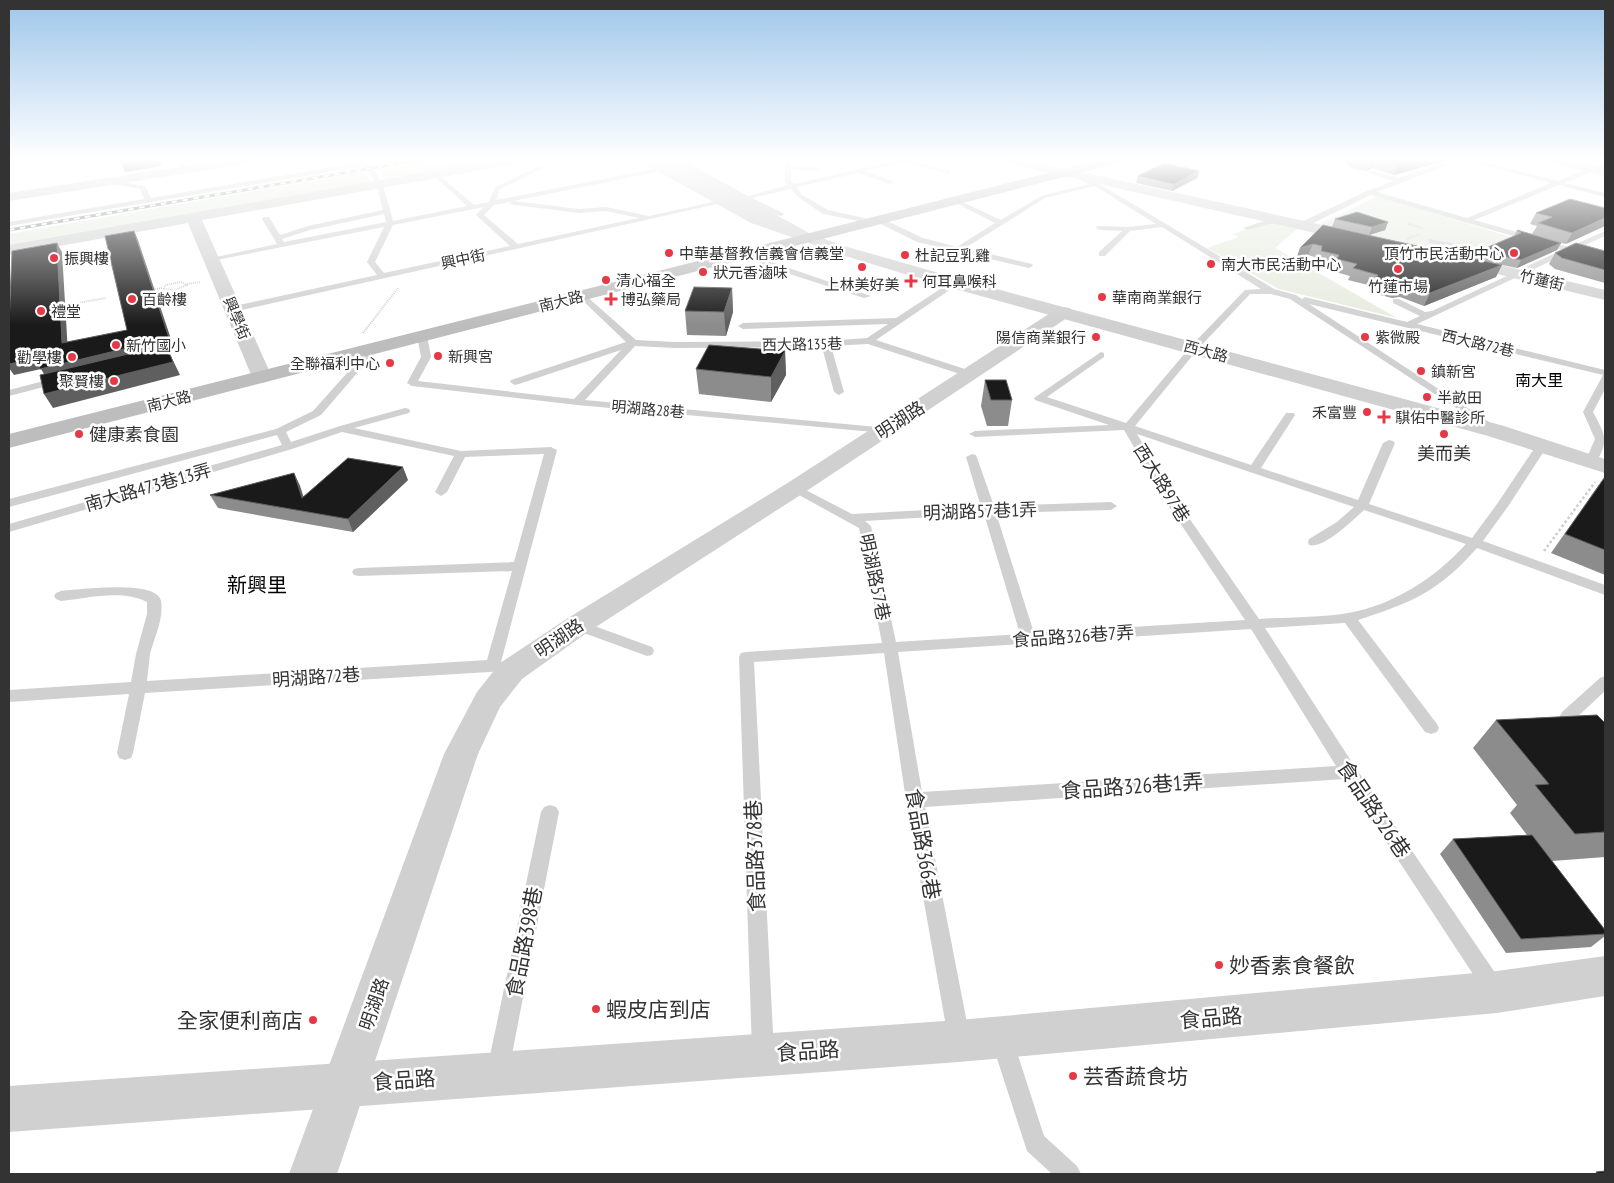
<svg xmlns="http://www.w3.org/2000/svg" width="1614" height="1183" font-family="'PT Sans Narrow','Noto Sans TC',sans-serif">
<rect width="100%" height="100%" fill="#fff"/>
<path fill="#e6ecdf" d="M438 160H499L386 180 380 170Z
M364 172 373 183 9 247V234Z
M1378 196 1553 250 1514 269 1320 224Z
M1272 221 1298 228 1275 248 1397 318 1279 289 1207 248 1239 237 1232 234Z"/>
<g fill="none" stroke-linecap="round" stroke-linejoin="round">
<path stroke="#cdcdcd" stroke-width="2" stroke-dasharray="1 1" stroke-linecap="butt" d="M60 160 71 167
M1408 224 1423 228
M1407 242 1409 238 1420 234
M181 282 187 285 175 290 163 289 166 285Z
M187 284 200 282
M155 289 163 288
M66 305 106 298
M363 333 398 288"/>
<path stroke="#cdcdcd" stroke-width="2.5" stroke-dasharray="2.5 2.5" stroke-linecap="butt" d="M1544 551 1595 482"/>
<path fill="#d0d0d0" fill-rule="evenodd" d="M175 160H181L188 169 187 170H183Z
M358 160 368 162C383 180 387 198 393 221L467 206 433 175V173H437L474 205 489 202 495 187 552 160H560L500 189 496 200 664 167 667 169 666 170 514 201 579 209 606 207 649 216 722 200 726 202 233 312 230 311V307L377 275 367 262 384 227 211 261 207 259 277 244 262 219 263 217H269L280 235 308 226 383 210 376 182 365 166 9 226V222L144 199 140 189 103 182 102 181 105 179 145 186 151 198 360 162ZM511 201 510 203 514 205 579 213 606 211 639 218 518 244 484 215 494 205 513 201ZM484 207 476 215 510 246 384 273 375 262 393 225ZM384 214 386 222 284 242 282 239 310 230Z
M674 160H681L688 163 689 162 713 160 691 165 748 196 788 185 785 181V160H791V165L817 167 820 169 817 171 791 169V181L794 184 899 160H911L951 171V173L949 174 905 162 865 171 892 181 893 182 890 184 858 173 797 187 802 195 828 210 869 219H883L923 238 957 247 995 223 952 201V199H956L1001 220 1041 196 1089 184 1075 177 1074 176 1077 174 1098 183 1274 289 1296 295 1302 299 1305 297 1407 322 1420 316 1393 303V299H1399L1425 312 1432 311 1562 250 1371 195 1305 227H1299V223L1367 191 1393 181 1369 173V171L1371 170 1399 178 1452 160H1461L1377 192 1467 218 1551 183 1464 160H1473L1558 181 1605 162V166L1565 183 1605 193V197L1559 185 1474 220 1569 247 1605 231V236L1576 249 1605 258V262L1570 252 1417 324 1605 370V389L1593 412C1605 435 1610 440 1595 464H1587L1585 462 1595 439 1583 412 1603 375 1309 304 1495 426 1496 428 1495 430 1491 431 1290 299 1271 294H1250L1197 350 1135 426 1251 465 1286 413H1294L1295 415 1261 468 1358 500 1383 443 1389 440 1393 441 1395 443 1369 504 1472 538 1497 504 1538 443 1542 442 1548 445 1509 505 1483 541 1605 585V595L1477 548C1438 592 1413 602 1358 620L1437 724 1439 728 1437 732 1431 734 1425 732 1345 623 1265 628 1355 767 1500 980 1503 987 1500 994 1493 997 1486 994 1345 779 925 807 970 1038 967 1046 959 1049 951 1046 948 1038 906 800 884 653 754 662 774 1052 771 1060 763 1063 755 1060 752 1052 739 657 741 653 746 652 882 643 859 528 788 489 790 486H798L852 514 981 507 966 457 972 454 976 455 994 506 1111 502 1117 506 1111 510 996 513 1034 633 1245 620 1166 502 1124 430 975 437 969 434 975 431 1109 425 1035 400 1034 398 1101 352 1104 353V357L1047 397 1126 423 1191 346 1245 290 1261 289 1162 227 1130 231 1105 256H1099V252L1122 231 1100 230 1096 228 1097 226 1128 227 1156 224 1095 186 1045 198 965 248 1032 264 1033 266 1029 268 917 242 879 223H869L823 214 798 197 791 189 752 198 785 214 781 216 766 212ZM1137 434 1354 507 1337 522 1309 539 1308 542 1309 545C1324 549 1353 520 1364 510L1466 544C1435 578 1394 605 1348 613 1319 618 1288 617 1259 619L1178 502ZM984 514 1020 634 896 642 871 526 865 521ZM1251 629 1336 766 922 792 898 652Z
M1277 217H1280V221L1247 230 1243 228Z
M1429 239 1451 243 1459 251 1458 256 1453 260H1447L1446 258 1451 252 1445 247 1429 243Z
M745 252H751L774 263 871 296 864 298 768 267 745 256Z
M954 280 957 281V285L876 340 974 372V376H966L868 344 831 346 844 392 839 395 834 392 822 347 675 348 635 346 585 400 888 428 889 430 884 433 577 405 412 386 407 383 421 357 417 336 422 333 427 336 431 357 418 381 574 399 621 350 519 384 515 385 510 382 511 380 626 342 580 298V294L583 293 636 340 675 342 826 341 867 338 888 324 743 329 738 326 743 323 896 318Z
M374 345 379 348 377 350 321 415 286 432 291 442 340 426 405 408 409 409 410 411 409 413 354 428 461 451 551 447 557 450 501 662 506 663 509 667 506 671 145 693 133 753 131 758 125 760 119 758 117 753 129 694 9 702V690L131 682 136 654 147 614V602C122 589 88 598 61 601L56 599 54 596 56 593 61 591C77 590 157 579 161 601 164 619 154 638 150 654 149 663 148 672 147 681L487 660 512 571 359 576 354 575 352 572 354 569 359 568 514 562 544 454 465 457 447 492 441 496 435 492 454 456 342 432 292 449 9 532V524L282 445 277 435 9 507V499L276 429 313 411 371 346Z
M59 377 64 380 63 382 9 396V390Z
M578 620 652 647 654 651 652 655 647 656 573 629 571 625 573 621Z
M1605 676V691L1574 720 1568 722 1562 720 1560 716 1562 712 1600 678Z
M550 805 556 807 559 812 509 1070 506 1078 498 1081 490 1078 487 1070 541 812 544 807Z
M1002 1029 1010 1032 1013 1040 1044 1136 1077 1166 1081 1174H1052L1027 1151 991 1040 994 1032Z"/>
<path fill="#d0d0d0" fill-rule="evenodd" d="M495 160H521L515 164 202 220 272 377 269 381 262 383 255 381 252 377 188 223 9 255V245Z
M641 160H656L761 217 811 234 814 237 811 240 806 242 751 223 643 163Z
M1004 160H1026L1355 232 1360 234 1363 237 1360 240 1355 242 1010 164 1006 163Z
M1550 160H1571L1605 168V176L1552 163Z
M1462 256 1605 290V300L1456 264 1454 261 1456 258Z
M1064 307 1070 308 1073 312 1070 316 802 494 588 632 522 679 500 707 478 754 337 1174H289L444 754 477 692 500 663 568 618 786 484 1058 308Z"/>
<path fill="#d0d0d0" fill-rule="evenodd" d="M223 160H252L246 164 9 201V193Z
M661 160H676L811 234 844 246 960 279 1504 426 1605 459V473L1488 436 948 287 832 252 801 240 663 163Z
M1605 956V996L1497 1013 959 1062 9 1132V1086L959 1020 1497 971Z"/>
<path fill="#bdbdbd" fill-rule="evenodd" d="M1100 160H1120L1118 163 9 448V434Z"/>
<g stroke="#888" stroke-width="3">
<path id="rail" d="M9 230 420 160"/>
</g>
<use href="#rail" stroke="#fff" stroke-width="2" stroke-dasharray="5.5" stroke-linecap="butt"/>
</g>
<path fill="#8c8c8c" d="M1342 160H1448L1394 175 1372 168 1367 171 1353 169Z
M1199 171 1197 178 1172 191 1136 183 1138 176Z
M1605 208 1566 244 1561 243 1557 250 1517 268 1475 259 1479 251 1514 236 1517 230 1532 234 1537 226 1530 224 1536 213Z
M1335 219 1388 222 1385 230 1369 235 1332 227Z
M1323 225 1496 277 1424 306 1400 297 1392 298 1369 292 1372 286 1348 280 1350 276 1332 271 1334 267 1316 263 1318 258 1308 255 1296 260 1300 248Z
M1605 251V283L1555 269 1549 264 1555 253Z
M732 288 733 312 726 336 687 335 685 311Z
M785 351 786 375 771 402 699 394 696 369Z
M985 380 1012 400 1008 426H987L981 406Z
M294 473 300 486 303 496 408 480 353 532 218 508 210 495Z
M1605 476V575L1551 553Z
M1496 720 1605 723V857L1552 861 1605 930V936L1591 947 1506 953 1440 854 1453 839 1527 835 1510 813 1517 805 1473 748Z"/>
<path fill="#5f5f5f" d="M119 160H159L162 166 125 172Z
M1372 160H1375L1372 168 1367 171Z
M1406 160H1448L1394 175 1399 161Z
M1199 171 1197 178 1172 191 1174 184Z
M1605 218V226L1566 244 1572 233Z
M1388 222 1385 230 1369 235 1372 227Z
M134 231 138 240 174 348 168 350 180 375 53 408 44 394 47 379 41 369 14 375 9 368V364L38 358 169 338Z
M57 243 62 252 68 353 62 343Z
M1561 243 1557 250 1517 268 1521 260Z
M1313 244 1308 255 1296 260 1300 248Z
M1502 265 1496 277 1424 306 1430 293Z
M732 288 733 312 726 336 724 312Z
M785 351 786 375 771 402V377Z
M403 467 408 480 353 532 348 519Z
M294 473 300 486 308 511 302 498Z"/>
<path fill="#1a1a1a" stroke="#5f5f5f" d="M1393 160H1406L1399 161Z
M1164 163 1199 171 1174 184 1138 176Z
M1570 199 1605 208V218L1572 233 1538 223 1552 217 1536 213Z
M1357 212 1388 222 1372 227 1335 219Z
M1323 225 1502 265 1430 293 1405 285H1397L1375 280 1378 275 1353 268 1357 264 1337 259 1339 255 1321 251 1322 246 1313 244 1300 248Z
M1517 230 1561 243 1521 260 1479 251 1521 233Z
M134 231 169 338 40 369 38 358 9 364V325L12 251 57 243 62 343 127 330 105 236Z
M1576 243 1605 251V270L1562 258 1555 253Z
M694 287 732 288 724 312 685 311Z
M166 345 173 362 44 394 40 375Z
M709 345 785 351 771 377 696 369Z
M985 380H1006L1012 400H991Z
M348 458 403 467 348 519 210 495 294 473 302 498Z
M1605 477V550L1565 534Z
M1597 715 1605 723V832L1575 834 1535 785 1549 784 1496 720Z
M1532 835 1605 930V934L1521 939 1453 839Z
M1605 1171V1174H1597L1596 1172Z"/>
<linearGradient id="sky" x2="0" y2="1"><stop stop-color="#9ec6ea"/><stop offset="0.49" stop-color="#fff"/><stop offset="1" stop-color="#fff" stop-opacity="0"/></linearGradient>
<rect width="1614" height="325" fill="url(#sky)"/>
<g fill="#e63946" stroke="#fff" stroke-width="2">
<circle cx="669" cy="253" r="5"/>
<circle cx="1514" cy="253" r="5"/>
<circle cx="905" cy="255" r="5"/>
<circle cx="54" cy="258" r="5"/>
<circle cx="1211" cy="264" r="5"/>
<circle cx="862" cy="267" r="5"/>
<circle cx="1398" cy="269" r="5"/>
<circle cx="703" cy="272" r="5"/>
<circle cx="606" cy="280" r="5"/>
<path d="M908.5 273.5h5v5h5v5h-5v5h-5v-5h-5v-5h5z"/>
<circle cx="1102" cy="297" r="5"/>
<circle cx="132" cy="299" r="5"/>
<path d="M608.5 291.5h5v5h5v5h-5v5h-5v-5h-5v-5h5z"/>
<circle cx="41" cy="311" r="5"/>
<circle cx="1096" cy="337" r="5"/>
<circle cx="1365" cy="337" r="5"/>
<circle cx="116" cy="345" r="5"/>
<circle cx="438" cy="356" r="5"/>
<circle cx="72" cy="357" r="5"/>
<circle cx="390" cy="363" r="5"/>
<circle cx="1421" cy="371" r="5"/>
<circle cx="114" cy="381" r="5"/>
<circle cx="1427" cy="397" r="5"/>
<circle cx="1367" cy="412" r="5"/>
<path d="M1381.5 409.5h5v5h5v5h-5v5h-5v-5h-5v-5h5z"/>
<circle cx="79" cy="434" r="5"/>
<circle cx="1444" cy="434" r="5"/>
<circle cx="1219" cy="965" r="5"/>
<circle cx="596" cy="1009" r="5"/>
<circle cx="313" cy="1020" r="5"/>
<circle cx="1073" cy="1076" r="5"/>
</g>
<g text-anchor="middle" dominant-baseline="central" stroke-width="5" stroke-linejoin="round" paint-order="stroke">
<g font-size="15" fill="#333" stroke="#fff" text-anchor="start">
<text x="679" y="253">中華基督教信義會信義堂</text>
<text x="1504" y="253" text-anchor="end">頂竹市民活動中心</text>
<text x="915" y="255">杜記豆乳雞</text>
<text x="64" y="258">振興樓</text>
<text x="1221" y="264">南大市民活動中心</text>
<text x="713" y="272">狀元香滷味</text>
<text x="616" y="280">清心福全</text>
<text x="922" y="281">何耳鼻喉科</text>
<text x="862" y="284" text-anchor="middle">上林美好美</text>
<text x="1398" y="286" text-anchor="middle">竹蓮市場</text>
<text x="1112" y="297">華南商業銀行</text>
<text x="142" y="299">百齡樓</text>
<text x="621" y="299">博弘藥局</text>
<text x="51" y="311">禮堂</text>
<text x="1086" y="337" text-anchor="end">陽信商業銀行</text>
<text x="1375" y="337">紫微殿</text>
<text x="126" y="345">新竹國小</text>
<text x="448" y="356">新興宮</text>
<text x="62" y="357" text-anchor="end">勸學樓</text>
<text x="380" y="363" text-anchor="end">全聯福利中心</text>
<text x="1431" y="371">鎮新宮</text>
<text x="104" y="381" text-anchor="end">聚賢樓</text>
<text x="1437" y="397">半畝田</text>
<text x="1357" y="412" text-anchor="end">禾富豐</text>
<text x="1395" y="417">騏佑中醫診所</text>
</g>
<g font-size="15" fill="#333" stroke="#fff">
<text transform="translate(463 259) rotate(-12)">興中街</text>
<text transform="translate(1542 280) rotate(13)">竹蓮街</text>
<text transform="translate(561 301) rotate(-14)">南大路</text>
<text transform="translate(237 318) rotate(67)">興學街</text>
<text transform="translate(1478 343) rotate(13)">西大路72巷</text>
<text transform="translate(802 344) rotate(-1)">西大路135巷</text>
<text transform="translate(1206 351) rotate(15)">西大路</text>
<text transform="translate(169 401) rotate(-14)">南大路</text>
<text transform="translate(648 409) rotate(5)">明湖路28巷</text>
</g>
<g font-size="16" fill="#000" stroke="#fff">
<text x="1539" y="380">南大里</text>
</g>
<g font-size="18" fill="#333" stroke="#fff">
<text transform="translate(900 420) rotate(-33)">明湖路</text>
<text transform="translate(1162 483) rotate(58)">西大路97巷</text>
<text transform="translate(148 487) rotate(-16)">南大路473巷13弄</text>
<text transform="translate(980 511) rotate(-2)">明湖路57巷1弄</text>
<text transform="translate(875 577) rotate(78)">明湖路57巷</text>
<text transform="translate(1073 636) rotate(-4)">食品路326巷7弄</text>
<text transform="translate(559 638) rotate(-34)">明湖路</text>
<text transform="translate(316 677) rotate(-4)">明湖路72巷</text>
<text transform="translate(374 1004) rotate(-71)">明湖路</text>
</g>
<g font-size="18" fill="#333" stroke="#fff" text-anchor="start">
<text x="89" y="434">健康素食園</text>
<text x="1444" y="453" text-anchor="middle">美而美</text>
</g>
<g font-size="20" fill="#000" stroke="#fff">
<text x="257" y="585">新興里</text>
</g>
<g font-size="21" fill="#333" stroke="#fff">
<text transform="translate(1132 786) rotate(-4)">食品路326巷1弄</text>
<text transform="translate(1374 809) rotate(56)">食品路326巷</text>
<text transform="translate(923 844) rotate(80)">食品路366巷</text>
<text transform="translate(755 856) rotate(-92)">食品路378巷</text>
<text transform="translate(524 942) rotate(-79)">食品路398巷</text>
<text transform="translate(1211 1018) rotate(-5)">食品路</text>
<text transform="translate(808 1051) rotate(-4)">食品路</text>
<text transform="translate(404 1080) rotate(-4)">食品路</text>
</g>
<g font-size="21" fill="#333" stroke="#fff" text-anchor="start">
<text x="1229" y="965">妙香素食餐飲</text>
<text x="606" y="1009">蝦皮店到店</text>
<text x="303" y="1020" text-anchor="end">全家便利商店</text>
<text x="1083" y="1076">芸香蔬食坊</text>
</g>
</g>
<rect width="1614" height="1183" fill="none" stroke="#333333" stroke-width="20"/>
</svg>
